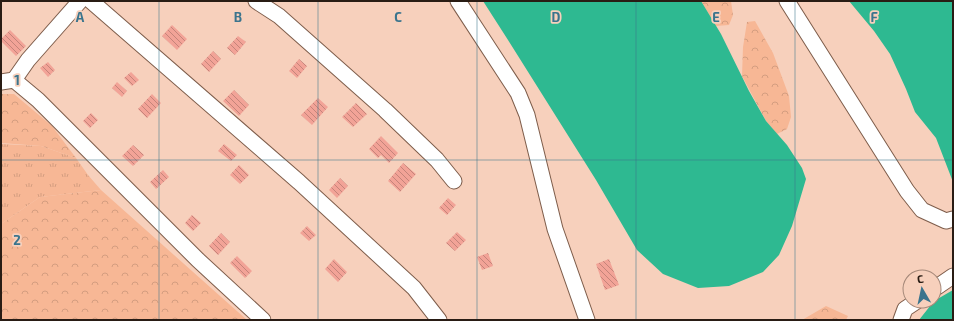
<svg xmlns="http://www.w3.org/2000/svg" width="954" height="321" font-family="'Exo 2',sans-serif">
<defs>
<pattern id="grass-tufts" width="24" height="20" patternUnits="userSpaceOnUse"><rect width="24" height="20" fill="#f7b795"/><path d="M3 7l-1-3M5 7V3M7 7l1-3M15 17l-1-3M17 17v-4M19 17l1-3" fill="none" stroke="#d49d80"/></pattern>
<pattern id="forest-crowns" width="20" height="18" patternUnits="userSpaceOnUse"><rect width="20" height="18" fill="#f7b795"/><path d="M2 6a3 3 0 1 1 6 0M12 15a3 3 0 1 1 6 0" fill="none" stroke="#d49d80"/></pattern>
<pattern id="building-back-hatch" width="6" height="6" patternUnits="userSpaceOnUse"><rect width="6" height="6" fill="#f2a397"/><path d="M-1 5l2 2M0 0l6 6M5-1l2 2" fill="none" stroke="#c4847a"/></pattern>
</defs>
<rect width="100%" height="100%" fill="#f7d0bc"/>
<path fill="url(#grass-tufts)" d="M1 144 41 146 76 158 88 175 101 190 40 197 1 224Z"/>
<path fill="url(#forest-crowns)" d="M701 1H731L733 15 729 25 716 26Z
M755 21 773 53 789 96 791 117 787 129 777 134 766 121 742 76 743 47 747 22Z
M1 94H14L52 126 76 158 41 146 1 143Z
M101 190 247 320H1V224L40 197Z
M826 306 848 316 846 320H802Z"/>
<path fill="#2eb991" d="M483 1H701L721 34 749 91 766 121 787 145 802 168 806 179 792 226 779 255 763 272 729 286 698 288 663 274 637 250 596 180 508 40Z
M849 1H953V182L936 138 915 112 906 89 890 54 874 31Z
M953 290V320H919L934 301Z"/>
<path fill="url(#building-back-hatch)" d="M172 25 187 39 177 50 162 36Z
M10 30 26 46 16 56 1 41V39Z
M238 36 246 42 235 55 227 48Z
M213 51 221 59 209 72 201 64Z
M299 59 307 66 297 78 289 71Z
M48 62 55 70 48 77 40 68Z
M131 72 139 80 132 86 124 78Z
M117 82 127 91 122 97 112 88Z
M234 90 249 105 239 116 223 101Z
M152 94 161 103 147 118 138 109Z
M318 98 328 107 312 125 301 115Z
M356 103 367 114 353 127 342 117Z
M91 113 98 120 90 128 83 121Z
M381 136 398 153 389 163 381 155 378 158 369 149Z
M224 144 237 155 231 161 218 151Z
M133 145 144 155 133 166 122 156Z
M403 163 416 174 400 192 388 181Z
M239 165 249 175 240 184 230 175Z
M163 170 169 177 156 189 150 182Z
M340 178 348 186 337 198 329 190Z
M448 198 456 205 447 215 439 208Z
M192 215 201 223 193 231 185 223Z
M307 226 316 235 309 241 300 233Z
M457 232 466 240 455 251 446 243Z
M221 233 230 242 218 255 209 246Z
M488 253 493 266 482 270 477 257Z
M237 256 252 271 245 278 230 263Z
M334 259 347 272 338 282 325 269Z
M609 259 619 285 605 290 596 264Z"/>
<g fill="none" stroke-linecap="round" stroke-linejoin="round">
<g stroke="#7e5d4b" stroke-width="17">
<path id="minor" d="M91 1 299 182 414 288 439 320
M256 1 279 16 385 110 437 160 454 181
M458 1 518 93 527 115 555 229 587 320
M787 1 907 191 922 210 946 221 953 219
M14 80 38 100 198 260 263 320
M1 82 14 80 28 60 80 1
M934 289 953 276
M901 320 905 309 917 301"/>
</g>
<use href="#minor" stroke="#fff" stroke-width="15"/>
</g>
<path fill="none" stroke="#3a748d" stroke-width="1" stroke-opacity="0.55" d="M159 1V320M318 1V320M477 1V320M636 1V320M795 1V320M1 160H953"/>
<g font-size="13" text-anchor="middle" font-weight="bold" fill="#3a748d" stroke="#f7d0bc" stroke-width="3.5" stroke-linejoin="round" paint-order="stroke">
<text x="80" y="22">A</text>
<text x="238" y="22">B</text>
<text x="398" y="22">C</text>
<text x="556" y="22">D</text>
<text x="716" y="22">E</text>
<text x="874" y="22">F</text>
<text x="17" y="85">1</text>
<text x="17" y="245">2</text>
</g>
<rect width="954" height="321" fill="none" stroke="#291c14" stroke-width="4"/>
<g transform="translate(922 289) rotate(351)"><circle r="19" fill="#f7d0bc" stroke="#a58879"/>
<path d="M0-3L7 15L0 10L-7 15Z" fill="#3a748d"/>
<text y="-6" font-size="11" font-weight="bold" text-anchor="middle" fill="#291c14">С</text>
</g>
</svg>
